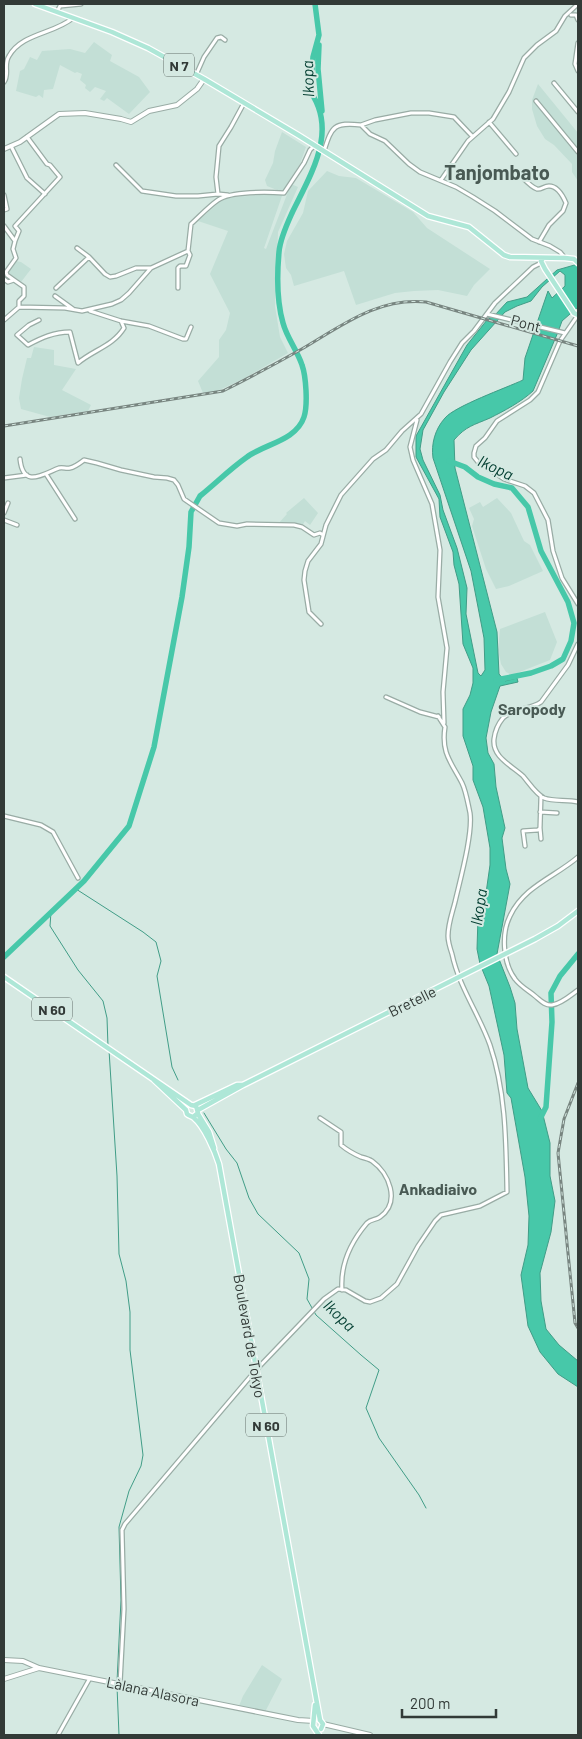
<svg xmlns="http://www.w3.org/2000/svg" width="582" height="1739" font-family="Barlow,sans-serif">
<rect width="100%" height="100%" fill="#d5e9e2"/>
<path fill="#c3dfd6" d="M94 42 112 55 110 61 139 77 150 92 129 114 107 98 104 101 100 99 106 91 95 87 90 92 85 88 86 85 80 80 82 74 77 72 75 73 60 65 53 89 44 90 43 98 39 95 36 97 16 91 20 71 24 69 30 57 37 60 42 51 70 49 85 53Z
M538 84 578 133V181L572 172V164L554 145 545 139 537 126 532 109V100Z
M282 132 306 147 300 164 282 192 267 186 265 180 273 163 275 151Z
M327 171 339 176 356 178 413 212 427 228 490 269 474 285 467 296 438 290 414 291 395 293 356 305 344 271 294 286 291 275 286 268 284 254 287 241 303 213 308 191Z
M291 184 298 187 278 232 275 306 280 337 288 353 245 378 213 393H203L198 381 219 357V340L226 330 230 313 210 274 228 231 198 221 224 198 283 193 264 248 266 249Z
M16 261 21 262 31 269 21 282 7 272Z
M34 347 54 350V365L76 369 62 390 91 405 88 411 50 417 21 409 19 398 22 379 27 358H31Z
M304 498 318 513 310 525 305 521 302 526 277 525 287 514 286 513Z
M497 498 511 513 524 541 530 545 543 571 509 586 496 589 486 569 472 526 474 519 469 508 480 502 483 507Z
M545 612 557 642 550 660 512 675 506 672 501 664 498 650 500 629Z
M262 1665 282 1679 265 1712 239 1706 243 1696Z"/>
<path fill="#47c8a9" stroke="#419d87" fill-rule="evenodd" d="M578 264V307L562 321 558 332 533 391C521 402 504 411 490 418 474 425 466 426 454 440L455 468 497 632 499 674 505 681 517 678 518 682 500 686 491 712 486 738 488 753 494 764 496 787 505 828 502 838 506 869 510 884 497 954 510 987 515 1003 517 1029 528 1088 542 1111 550 1143V1176L555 1201 551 1232 540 1273 541 1301 546 1329 559 1345 578 1361V1387L558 1374 540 1352 528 1326 521 1275 528 1245 529 1216 525 1177 511 1098 507 1093 504 1055 489 986 480 964 477 949 478 917 486 893 490 865V848L483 807 473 780V766L463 736V709L470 695 473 683V668L463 644 459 584 454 565 453 552 440 517 439 499 416 457V436L467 345 487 320 495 315 507 302 527 297 557 270ZM560 271 565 275V286L552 298 548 291 525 358 523 380C506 388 455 406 445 418 435 429 431 444 433 458L471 571 484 638 485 670 481 676 478 673 466 614 467 588 457 548 443 510 440 495 423 460 420 449 423 430 444 392 471 350 505 312 517 306 531 301 542 287Z"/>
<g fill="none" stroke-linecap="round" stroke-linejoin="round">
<path stroke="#419d87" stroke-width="1" d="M76 889 143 932 156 942 161 961 157 976 172 1067 178 1080
M51 912 50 926 78 970 103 1001 107 1018 108 1046
M109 1050 117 1176 119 1254 126 1281 130 1312V1350L143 1455 141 1466 129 1491 119 1527 121 1600 117 1682
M204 1113 226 1149 237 1163 249 1198 258 1214 299 1253 309 1279 307 1299 316 1315 361 1355 379 1370 366 1408 379 1438 419 1495 426 1508
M117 1686 119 1735"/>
<path stroke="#47c8a9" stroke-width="5.5" d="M319 45 318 69 322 111
M449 461 465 467 478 477 494 484 512 488 528 507 541 551 568 602 574 623 571 641 563 659 551 666 531 673 496 680
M4 957 84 881 129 826 154 747 182 597 189 547 191 512 200 496C216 483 230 469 247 457 264 444 296 441 304 417 308 405 306 376 302 365 297 350 287 338 283 323 277 302 277 274 279 252 280 239 287 224 292 213 312 172 340 128 307 87L312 71 313 57 319 35 315 4
M540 1119 546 1107 552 1022 551 993 560 976 578 954"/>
<g stroke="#99aca5" stroke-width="5.5">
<path id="minor" d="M57 12 60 6 81 4
M571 15H576L578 20
M578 43 575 64 578 71
M196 75 204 57 217 38 221 37 225 40
M4 82C10 74 3 65 9 56 22 33 54 34 73 18
M554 83 578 112
M536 101 578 152
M489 122 516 154
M361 125 375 120 411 113H429L454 117 472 136
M11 146 27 178 45 194
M324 151C332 126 334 122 361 125L370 134 385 141 409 164 420 172 456 187 473 197 495 211 532 239 550 246 560 252 565 258
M116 165 142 191 176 196H198L218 194 228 195
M521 176C525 180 531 187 537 189 541 190 544 186 549 186 558 186 563 196 566 203L563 211 549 225 539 242
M441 180 468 141 493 119 509 92 524 58 537 45 556 31 565 16 578 4
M218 194 216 177 219 146 231 127 244 103
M4 195 7 209 4 210
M4 226 15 241 13 249 16 258 6 272 7 275 14 280
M15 241 19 231 15 226 60 177 50 165 47 164 27 137
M89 257 105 274 110 277 116 276 136 268H151
M4 279 8 282 14 280 24 287V296L19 301V307
M56 288 89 257 77 248
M178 288V268L180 266H186L190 255 188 251
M55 296 73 309
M90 311 121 321 149 326 183 339H186L191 327
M487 314 565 333
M578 315 560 341 538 392 530 400 497 421 485 438 476 446 474 453V457L478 462 504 479 525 486 534 493 548 520 553 551 562 578 578 604
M4 320 19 307 65 308 82 311 112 304 121 300 129 293 151 268 188 251 191 224C200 216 208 207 218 200 231 191 268 192 284 193L304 163 310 150 315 145
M39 320 29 325 17 335 28 345C41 338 54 332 70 332L78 363C93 350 113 346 124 328L121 321
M417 420 410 447 413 460 432 504 440 550 438 597 447 648 443 692 444 723 443 722
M20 459C23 489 43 474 59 468 63 467 66 469 70 468 75 467 80 463 84 460L97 463 121 470 154 477 167 478 174 480 178 485 184 499 219 523 237 526 247 524 294 525 302 527 314 535 320 533 323 535
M46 474 75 519
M4 478 27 475
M4 513 8 503
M4 520 17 525
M321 624 309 612 304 580 305 571 308 561 321 544 326 525 341 495 373 459 386 450 402 431 421 414 450 362 462 343 474 331 495 303 533 267 541 263
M578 644 568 665 541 702C530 710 513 708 503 718 498 724 495 731 494 739 492 757 511 765 523 776 529 783 536 794 544 798 554 802 568 799 578 802
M386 697 420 712 439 717
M540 812 557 813
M4 816 41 825 53 832 78 878
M540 828 541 839
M525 846 523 831 538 830 540 828 541 796
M578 857C555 877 524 886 510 916 501 934 503 963 515 979 520 986 529 991 535 996 540 1000 545 1006 552 1005 561 1004 571 995 578 990
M320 1118 341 1132V1145C347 1150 354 1154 361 1157 365 1158 369 1159 372 1161 389 1173 401 1202 380 1217 376 1220 371 1219 367 1223 350 1243 340 1264 342 1290
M120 1684 124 1609 122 1530 125 1524 256 1370 324 1299 338 1289 346 1290 365 1301 370 1302 381 1298 397 1284 418 1246 435 1221 441 1215 480 1206 507 1192C506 1143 506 1092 490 1045 479 1014 459 987 452 954 450 948 448 942 448 936 448 924 452 914 455 902 460 880 473 834 470 813 468 804 466 791 462 783 451 762 441 753 445 727L438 716
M58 1735 90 1678"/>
</g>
<g stroke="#99aca5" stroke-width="6">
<path id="tertiary" d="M4 149 20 142 59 114 85 113 121 119 131 122 149 111 177 105 197 89 204 79
M4 1660 23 1661 39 1668
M4 1679 39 1668 298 1720 314 1721
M323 1724 370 1735"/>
</g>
<g stroke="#fff" stroke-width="7">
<path id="primary" d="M35 4 112 32 148 48 204 79 298 135 428 216 469 227 504 255 510 257 565 258 574 259 578 263
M543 258 541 261 545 269 574 313 578 315
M4 977 191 1105 196 1106 198 1113 193 1117
M154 1080 186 1110 187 1114C189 1116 192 1116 194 1118 204 1126 215 1151 219 1164L320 1720
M195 1105 237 1085H242
M198 1110 243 1085 535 939 558 926 578 911
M198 1114 209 1132 214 1148
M315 1705 313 1726 319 1735
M320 1720 323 1724 321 1729"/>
</g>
<use href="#minor" stroke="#fff" stroke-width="3"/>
<use href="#tertiary" stroke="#fff" stroke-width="4"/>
<use href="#primary" stroke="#aee7d7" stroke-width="4.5"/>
<g stroke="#788580" stroke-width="3">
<path id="rail" d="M4 426 223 391C249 378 275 364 300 350 340 327 377 297 426 302L578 346
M578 1083 564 1119 558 1153 575 1323 578 1328"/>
</g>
<use href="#rail" stroke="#d5e9e2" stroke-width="1" stroke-dasharray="4" stroke-linecap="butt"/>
</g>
<g text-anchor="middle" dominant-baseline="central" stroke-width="4" stroke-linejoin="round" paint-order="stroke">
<g fill="#d5e9e2" stroke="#636e6a" stroke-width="1">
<rect x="164" y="53.5" width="30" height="23" rx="4"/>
<rect x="32" y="997.5" width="40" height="23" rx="4"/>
<rect x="246" y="1413.5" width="40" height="23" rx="4"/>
</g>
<g font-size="14" font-weight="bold" fill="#323a37">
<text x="179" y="65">N 7</text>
<text x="52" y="1009">N 60</text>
<text x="266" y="1425">N 60</text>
</g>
<g font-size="15" fill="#323a37" stroke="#d5e9e2">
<text transform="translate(526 323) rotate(15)">Pont</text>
<text transform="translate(412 1001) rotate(-26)">Bretelle</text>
<text transform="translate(250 1336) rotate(80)">Boulevard de Tokyo</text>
<text transform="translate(153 1691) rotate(12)">Làlana Alasora</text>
</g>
<g font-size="16" font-style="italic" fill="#054033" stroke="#d5e9e2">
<text transform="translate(307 79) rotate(-92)">Ikopa</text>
<text transform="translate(496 467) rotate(25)">Ikopa</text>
<text transform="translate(478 907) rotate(-81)">Ikopa</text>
<text transform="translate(340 1315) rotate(44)">Ikopa</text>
</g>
<g font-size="16" font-weight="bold" fill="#495a54" stroke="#d5e9e2">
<text x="532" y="708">Saropody</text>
<text x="438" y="1188">Ankadiaivo</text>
</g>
<g font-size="20" font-weight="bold" fill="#495a54" stroke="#d5e9e2">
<text x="497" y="172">Tanjombato</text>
</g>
</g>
<rect width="582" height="1739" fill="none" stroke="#323a37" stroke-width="10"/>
<path d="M402 1709v8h94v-8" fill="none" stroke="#323a37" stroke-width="2.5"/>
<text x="410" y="1709" font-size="15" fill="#323a37" stroke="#d5e9e2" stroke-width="4" paint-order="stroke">200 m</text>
</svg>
